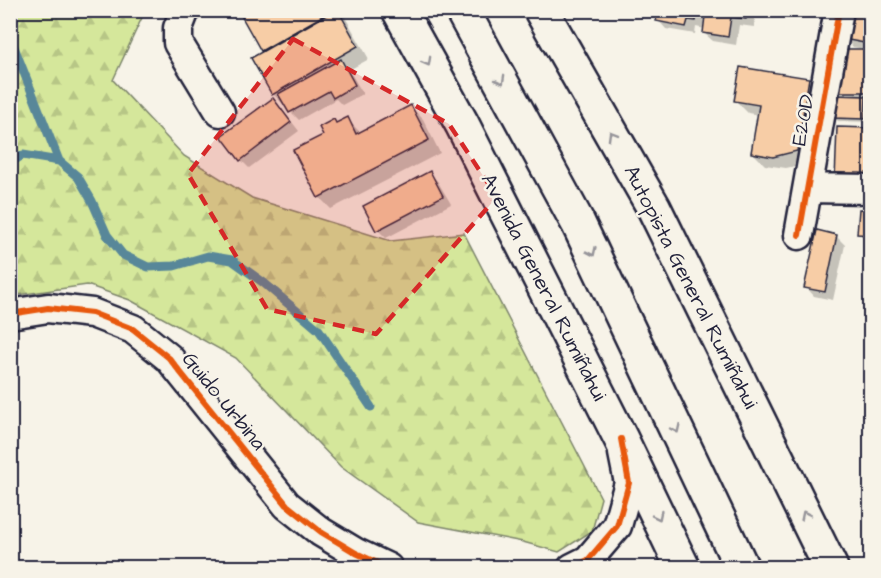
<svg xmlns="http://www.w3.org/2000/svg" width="881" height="578" font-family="'Architects Daughter',sans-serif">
<defs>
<pattern id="forest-firs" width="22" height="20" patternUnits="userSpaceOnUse" patternTransform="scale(1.5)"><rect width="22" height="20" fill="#d5e79b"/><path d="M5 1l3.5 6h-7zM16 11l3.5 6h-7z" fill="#b7c686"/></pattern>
</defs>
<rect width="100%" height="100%" fill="#f7f3e8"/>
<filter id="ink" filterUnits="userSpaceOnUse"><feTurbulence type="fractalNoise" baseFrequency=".0167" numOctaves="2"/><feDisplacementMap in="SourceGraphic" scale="12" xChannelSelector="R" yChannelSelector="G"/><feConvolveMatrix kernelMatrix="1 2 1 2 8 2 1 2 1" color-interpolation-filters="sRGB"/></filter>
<g filter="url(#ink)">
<path fill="url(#forest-firs)" stroke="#7c846b" stroke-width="1.5" d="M10 11H145L113 80 184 156 252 198 391 241 464 233 601 498 592 531 559 552 523 542 418 522 341 467 236 358 130 300 87 285 11 296Z"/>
<path fill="#0003" d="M240 10H341L369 59 349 70 363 94 342 105 336 99 299 120 273 94 264 52Z
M660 10H708L707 17 711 15V10H756L754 27 739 25 736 45 713 41 704 33 705 29 696 27 695 34 666 29 658 20Z
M855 10H870V100H869V122L838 121 834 117 844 97 838 92 864 50V49L853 47 845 38Z
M808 80 820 92 809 163 786 168 765 165 753 153 759 115 748 113 736 101Z
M273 100 281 108 299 131 249 168 241 160Z
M411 107 423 119 440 153 331 209 319 197 325 135 337 124 347 119 361 133Z
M839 128 870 129V189Z
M430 173 438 182 451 204 386 238 378 230Z
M861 210 870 211V238L863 237 859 233Z
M836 236 845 245 833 300 814 296 806 287Z"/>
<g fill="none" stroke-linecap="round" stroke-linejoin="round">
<path stroke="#588799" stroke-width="9" d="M10 37 59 161 78 177 92 201 107 235 123 255 148 267 174 266 208 256 232 260 264 283 319 330 371 407
M10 163 23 155 59 161"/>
</g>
<path fill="#f7cda6" stroke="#22223b" stroke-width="1.5" d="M238 10H333L261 51Z
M335 10H338L358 46 272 95 251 58Z
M658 10H698L696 21 688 20 686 27 656 21Z
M710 10H747L746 19 731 17 728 37 703 33 705 16 709 14Z
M854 10H870V44L843 39Z
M836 49H870V92H837Z
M341 59 355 85 333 98 329 91 289 113 278 94Z
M740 67 809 78 797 151 773 157 751 153 759 105 734 101Z
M833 95 866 96 865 119 832 118Z
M273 98 291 122 240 161 221 136Z
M411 105 429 140 318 198 293 150 323 135 319 127 334 119 336 123 348 117 356 134Z
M837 127 870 128V181L835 180Z
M430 171 443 196 376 231 363 206Z
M859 209 870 210V235L857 234Z
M817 230 837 235 825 292 804 288Z
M870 329V345L863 334Z"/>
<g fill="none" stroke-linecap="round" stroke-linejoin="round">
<g stroke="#22223b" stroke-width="33">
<path id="minor" d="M185 10 178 28V43L220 112
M808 188 870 189
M799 235 839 10
M10 314 48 308 92 313 133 329 169 358 287 505 321 532 356 553 388 568
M572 568 588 560 617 526 629 483 623 453"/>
</g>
<g stroke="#22223b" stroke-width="38">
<path id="major" d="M399 10 462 124 621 439 683 568"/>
</g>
<g stroke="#22223b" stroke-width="38">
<path id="highway" d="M462 10 578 223 742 568
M541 10 654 208 831 568"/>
</g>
<use href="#minor" stroke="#f7f3e8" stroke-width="28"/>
<use href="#major" stroke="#f7f3e8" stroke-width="33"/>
<use href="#highway" stroke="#f7f3e8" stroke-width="33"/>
<g stroke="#f7f3e8" stroke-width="10">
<path id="cycleway" d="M799 235 839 10
M10 314 48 308 92 313 133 329 169 358 287 505 321 532 356 553 388 568
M572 568 588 560 617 526 629 483 621 439"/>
</g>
<use href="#cycleway" stroke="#e8590c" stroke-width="6"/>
</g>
<defs><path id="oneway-chevron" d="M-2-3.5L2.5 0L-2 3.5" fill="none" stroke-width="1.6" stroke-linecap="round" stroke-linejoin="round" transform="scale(1.5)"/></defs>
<g stroke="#97959a">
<use href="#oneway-chevron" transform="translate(427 62) rotate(61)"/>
<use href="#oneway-chevron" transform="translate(501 80) rotate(61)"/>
<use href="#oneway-chevron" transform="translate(612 135) rotate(-120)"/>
<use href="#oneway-chevron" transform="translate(592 252) rotate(65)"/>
<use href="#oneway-chevron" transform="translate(676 429) rotate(65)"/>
<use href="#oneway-chevron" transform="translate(805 515) rotate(-116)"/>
<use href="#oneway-chevron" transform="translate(658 516) rotate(64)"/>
</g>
</g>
<path fill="#d62828" fill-opacity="0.2" stroke="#d62828" stroke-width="4.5" stroke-dasharray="12 8" stroke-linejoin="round" d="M293 39 449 124 497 197 376 334 267 309 188 174Z"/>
<g text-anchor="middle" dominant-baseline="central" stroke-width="5" stroke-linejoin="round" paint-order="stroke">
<g font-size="21" fill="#22223b" stroke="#f7f3e8">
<text transform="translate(803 120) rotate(-80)">E20D</text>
<text transform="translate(544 287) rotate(63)">Avenida General Rumiñahui</text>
<text transform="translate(691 287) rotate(63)">Autopista General Rumiñahui</text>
<text transform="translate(224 401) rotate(51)">Guido Urbina</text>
</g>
</g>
<rect width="881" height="578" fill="none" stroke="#f7f3e8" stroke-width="36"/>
<rect x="18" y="18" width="845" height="542" fill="none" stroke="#22223b" stroke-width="2" filter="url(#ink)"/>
</svg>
